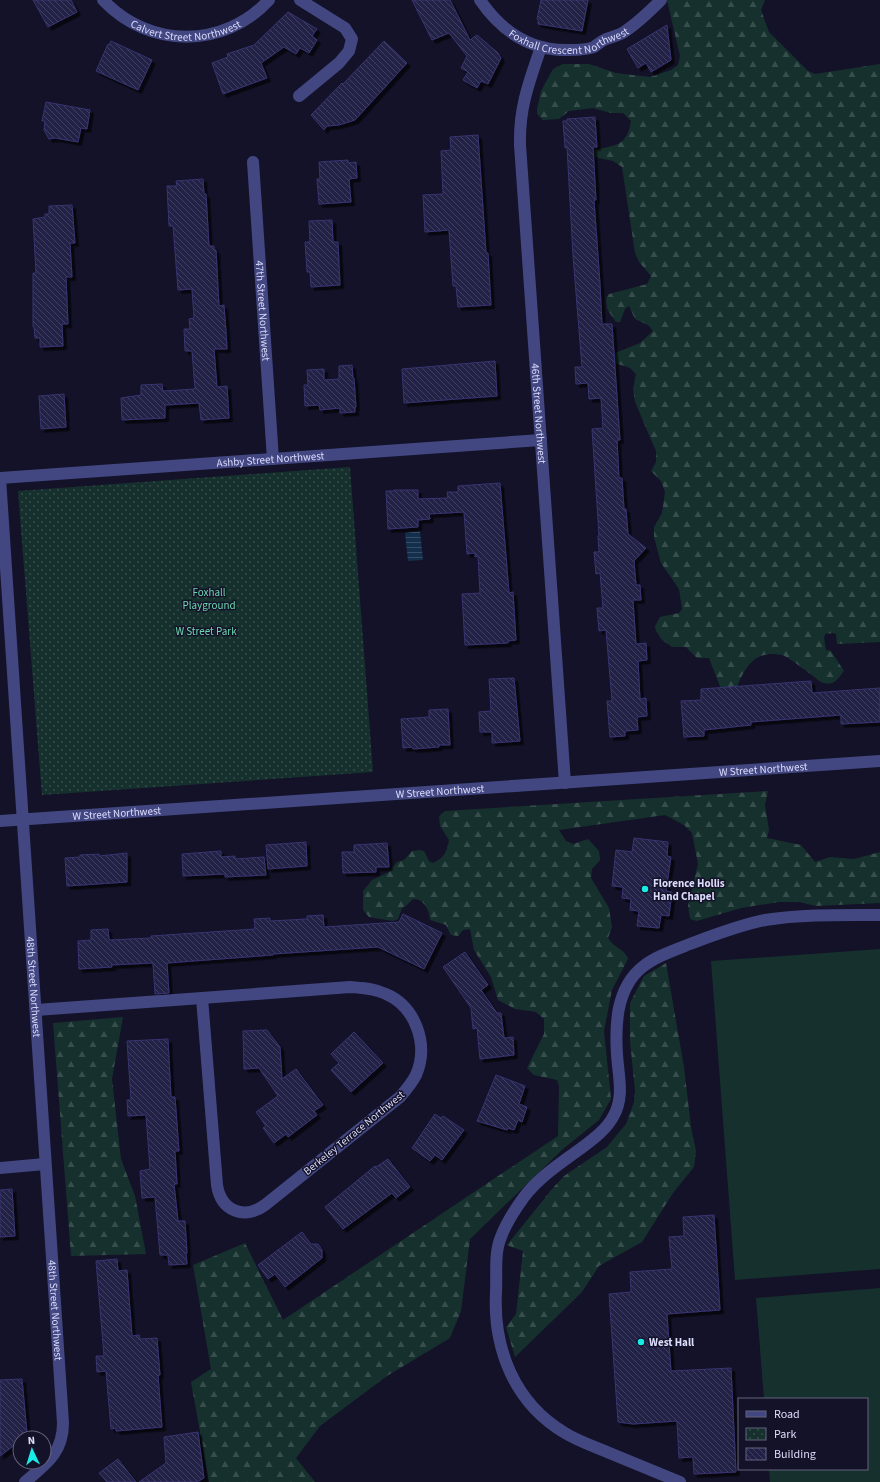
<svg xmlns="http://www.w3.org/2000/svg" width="880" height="1482" font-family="'Source Sans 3',sans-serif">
<defs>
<pattern id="forest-firs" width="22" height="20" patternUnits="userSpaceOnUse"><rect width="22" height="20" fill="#16312d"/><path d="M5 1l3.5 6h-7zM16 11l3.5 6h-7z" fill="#374e4c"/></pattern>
<pattern id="park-dots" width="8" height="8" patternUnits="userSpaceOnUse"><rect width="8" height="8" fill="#16312d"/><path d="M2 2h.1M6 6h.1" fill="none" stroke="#374e4c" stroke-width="1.8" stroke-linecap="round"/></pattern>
<pattern id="water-rules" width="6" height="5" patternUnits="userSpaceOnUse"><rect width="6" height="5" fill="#132f4b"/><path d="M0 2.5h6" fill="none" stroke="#354d66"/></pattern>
<pattern id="building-back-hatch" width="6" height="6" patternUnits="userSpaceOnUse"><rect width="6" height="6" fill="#232047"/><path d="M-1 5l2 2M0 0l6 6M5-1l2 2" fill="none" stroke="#424062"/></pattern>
<filter id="shadow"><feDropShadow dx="3.5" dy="3.5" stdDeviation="0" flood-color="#0009"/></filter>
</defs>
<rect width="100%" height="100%" fill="#131228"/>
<path fill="url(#forest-firs)" d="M667 0H765L761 10 769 32 808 71 815 74 880 64V642L837 644 836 634 833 633 825 634 824 638 826 650 831 651 844 671C837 680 833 687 821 682 814 677 789 657 782 655 753 649 743 670 735 693L723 694 709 658H697L686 647H672L662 640 656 631 655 626 660 617 679 613 682 609 679 589 661 563 654 537V527L662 513 665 492 661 481 651 471 656 462V451L635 402 633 389 636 374 630 368 612 362 610 355 640 343 653 331 648 325 635 319 629 306 625 309 620 322H616L607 309 606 299 609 294 647 284 651 276 639 262 635 253 622 167 613 161 594 157 592 153 594 150C615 145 627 147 631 121L623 113H611L593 108 569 111 559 119 543 120 537 114V109L541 91 553 69 563 64H589L616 73 650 77 671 70 678 65 680 56Z
M768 791 765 805 769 830 767 838 801 845 815 862 830 857 854 859 880 852V903L816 906 799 902H779L741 908 697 921 690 919 688 905 698 864 692 833 684 825 665 815 559 830 566 841 573 844 588 839 599 851 600 860 592 869 591 878 609 908 612 927 608 938C614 948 624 948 628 959L612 990 604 1031 611 1099 599 1120 563 1149 470 1239 461 1311 450 1338 387 1376 320 1426 296 1458 315 1482H209L191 1382 211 1369 193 1265 245 1243 283 1320 558 1136 559 1086 557 1080 534 1075 527 1068 544 1034V1019L536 1012 515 1009 498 1000 491 977 474 950 470 929 463 930 458 936 451 935 446 925 430 920C430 911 424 898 413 899L407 905 402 908 398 919 393 921 369 917 363 910V891L372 880 389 872 397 862 404 860 412 851 420 850 424 851 429 861 433 863C444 858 447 852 449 840L440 826 439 816 445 811Z
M666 963 684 1067 691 1127 696 1151 694 1167 673 1193 642 1242 599 1266 582 1292 515 1357 506 1327 516 1314 523 1251 507 1245 552 1189 564 1176 607 1147 626 1124 634 1102 635 1091 630 1041V1003L644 976Z
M123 1017 112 1079 121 1159 135 1196 146 1254 71 1256 53 1023Z"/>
<path fill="url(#park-dots)" d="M350 467 373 772 42 795 18 491Z"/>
<path fill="#16312d" d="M880 949V1269L735 1280 711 961Z
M880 1288V1482H770L769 1469H867V1399H764L756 1298Z"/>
<path fill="url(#water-rules)" d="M420 531 423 560 408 561 405 533Z"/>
<path fill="url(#building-back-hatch)" stroke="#383471" filter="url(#shadow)" d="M33 0H71L77 12 48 27Z
M412 0H450L470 40 477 35 498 53 501 58 488 84 481 81 477 88 463 80 468 72 461 68 467 56 449 33 432 40Z
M541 0H588L582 31 538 24V19H537Z
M288 12 317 29 312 36 317 40 309 53 300 48 296 54 284 47 261 63 267 78 223 94 212 63 228 57 227 54 254 45Z
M667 25 671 60 651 72 646 63 638 68 627 49Z
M111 41 152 60 138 90 96 71 108 44 109 45Z
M384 41 407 63 355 120 339 125 327 126 324 130 311 115 342 83 343 84Z
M46 102 90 110 87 129 81 128 78 142 55 138 49 139 44 130 45 121H42Z
M595 117 597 147H593L596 200H594L600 284 602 324H612L620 440H617L619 478H622L624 509H626L628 534 646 548 634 561 636 585H640L641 600H633L636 644 646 643 647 660 638 661 640 699 646 698 647 716 637 717 638 730 625 731V736L610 737 607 701H612L606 630 599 631 597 608H603L600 573 596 574 594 552H599L598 536 599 535 592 429 603 428 601 398 589 399 588 383 576 384 575 367H582L573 256 567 147 565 148 563 121H567V119Z
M478 135 486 253H488L491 305 458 307 456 286H453L449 230 425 232 423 195 443 194 441 151 451 150 450 137Z
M348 160V163L356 162 357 178 349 179 351 202 319 204 317 179H320L319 162Z
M203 179 204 194H206L209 246H214V250H216L219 306 224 305 226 332 227 349H214L217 387 227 386 229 418 201 420 199 403 165 405V418L122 420 121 398 141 395V385L162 384 163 391 195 389 192 351H185L184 329H190L189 319 194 318 192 289 178 290 173 226H169L167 186H177L176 181Z
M72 205 75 243H70L72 277H66L68 324H62L63 346 40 347V338H35L34 327H33V273H36L33 219 45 217V214H49V206Z
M332 220 333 242H338L340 285 311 287 310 272H307V271L305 242H310L309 221Z
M495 361 497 396 404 403 402 369Z
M352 365 353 378H354L356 407H355V412L340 413V408L320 410 319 405 305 406 304 385H308L307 370 324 369V380L339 379V366Z
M64 394 66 427 41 429 39 396Z
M500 483 509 593 513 592 516 640 508 641V643L465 645 462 594 480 593 478 556 475 557V553L467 554 464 512 429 514 430 519 418 520V527L388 529 386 491H394V490H418V499L448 498 447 492H458V486Z
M514 678 520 741 492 743V732H480L479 712 491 711 489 679Z
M811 681 812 693 880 688V722L841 724V715L751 722V725L704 730V736L684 737 681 701 701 700V689Z
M448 709 450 745H439V747L413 749 412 747 403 748 401 719 429 717V710Z
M634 838 668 842 667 856 671 857 666 891 672 892 669 916 661 915 659 928 637 926 639 911 630 910 631 899 622 898 623 887 612 886 616 850 632 852Z
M306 842 307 866 268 869 266 845Z
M387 843 389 867H376V872L343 873 342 852H354V845Z
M221 851V857L235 856V859L264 857 266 875 225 877V874L183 876 182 854Z
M127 853V882L67 886 65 858 80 857V855L99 854V856Z
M403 914 442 933 424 969 378 947 273 954V955L167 963 169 993 155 994 153 963 111 965 112 967 79 969 78 941 91 940V930L108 929 109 939 110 940 151 938V936L255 929 254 919 270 918V921L307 919V916L323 915 324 927 399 922Z
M465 952 488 985 481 990 497 1013H501L504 1038 513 1037 514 1055 480 1059 477 1028 473 1029 471 1008 443 967Z
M267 1030 280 1047 282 1079 296 1069 323 1105 314 1111 317 1115 288 1137 286 1134 274 1143 263 1128 266 1126 256 1112 278 1096 259 1068 244 1069 243 1031Z
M354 1032 383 1063 351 1092 331 1070 339 1063 331 1054Z
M168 1039 171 1097H175L179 1151H175L177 1184H174L178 1221H185L187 1253H186L187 1264 169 1265 168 1255H160L155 1197 142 1198 140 1171 150 1169 146 1115 128 1116 127 1100H131L127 1041Z
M496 1075 525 1086 519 1104 527 1107 522 1122 518 1120 514 1130 508 1128 507 1130 477 1121Z
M435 1114 441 1118 443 1116 464 1130 442 1160 435 1155 430 1161 412 1148Z
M388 1159 410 1187 396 1198 392 1193 343 1229 325 1207 375 1166 376 1167Z
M12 1189 15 1236 0 1237V1190Z
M714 1215 720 1310 667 1314 671 1371 731 1368 736 1472 694 1474 693 1457 679 1458 677 1421 633 1424 618 1422 609 1294 631 1292 630 1272 672 1269 669 1237 684 1236 683 1217Z
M302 1232 311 1244H318L322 1250V1258L285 1287 275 1274 268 1279 258 1265Z
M117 1259 118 1271 127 1270 132 1336 139 1335 140 1339 157 1338 160 1375H158L162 1427 116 1431V1428L111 1429 106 1371 97 1372 96 1356H104L96 1261Z
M22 1379 27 1433 22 1438H20V1440L16 1444 0 1456V1380Z
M198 1432 204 1478 197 1482H139L166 1463 164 1437Z
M118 1459 136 1482H107L99 1473Z"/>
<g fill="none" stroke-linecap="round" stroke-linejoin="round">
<g stroke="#424782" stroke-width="12">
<path id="s1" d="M103 0C149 49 224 49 269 0"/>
<path id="s2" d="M480 0C501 31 531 51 569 50 577 50 586 50 594 47 597 45 600 42 604 40 610 37 618 36 624 32 638 23 649 12 661 0"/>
<path id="s3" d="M541 47C529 82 519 108 520 145L565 783"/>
<path d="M299 96 339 63 349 51 352 39 345 28 300 0"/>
<path id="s4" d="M253 162 273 459"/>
<path id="s5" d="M0 478 63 1423C63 1453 46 1464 25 1482"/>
<path id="s6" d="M0 478 541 440"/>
<path id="s7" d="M0 821 880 761"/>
<path d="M350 987C362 988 374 988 386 994 416 1007 429 1045 416 1075 412 1083 406 1090 400 1097L265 1205C244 1220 221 1211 217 1185L202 998Z"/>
<path d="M36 1010 202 998"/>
<path d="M0 1168 45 1164"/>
<path d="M680 1482C656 1472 631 1462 607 1452 593 1446 578 1441 565 1433 514 1403 493 1348 496 1292 497 1274 494 1253 501 1237 506 1223 516 1208 524 1197 539 1177 561 1163 580 1149 592 1140 606 1130 613 1117 625 1097 618 1075 617 1054 616 1039 616 1023 619 1008 628 966 654 958 690 944 714 935 740 925 765 920 803 914 842 915 880 915"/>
</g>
</g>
<g fill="#19ebe6" stroke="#131228" stroke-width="1.5">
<circle cx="645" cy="889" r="4"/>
<circle cx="641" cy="1342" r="4"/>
</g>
<g text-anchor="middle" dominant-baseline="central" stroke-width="3" stroke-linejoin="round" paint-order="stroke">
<g font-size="11" fill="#dcdcfc" stroke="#131228">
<text stroke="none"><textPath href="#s1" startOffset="93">Calvert Street Northwest</textPath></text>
<text stroke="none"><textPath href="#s2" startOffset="107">Foxhall Crescent Northwest</textPath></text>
<text stroke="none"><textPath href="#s4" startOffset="149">47th Street Northwest</textPath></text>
<text stroke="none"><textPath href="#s3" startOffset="370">46th Street Northwest</textPath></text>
<text stroke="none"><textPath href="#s6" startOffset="271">Ashby Street Northwest</textPath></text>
<text stroke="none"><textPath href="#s7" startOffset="765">W Street Northwest</textPath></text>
<text stroke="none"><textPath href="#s7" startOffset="441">W Street Northwest</textPath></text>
<text stroke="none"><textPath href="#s7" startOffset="117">W Street Northwest</textPath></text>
<text stroke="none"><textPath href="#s5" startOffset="510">48th Street Northwest</textPath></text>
<text transform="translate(354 1133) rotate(-39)">Berkeley Terrace Northwest</text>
<text stroke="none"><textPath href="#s5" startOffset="834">48th Street Northwest</textPath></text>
</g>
<g font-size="11" fill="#6dd7af" stroke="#131228">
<text x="209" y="592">Foxhall<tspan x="209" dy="13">Playground</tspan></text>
<text x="206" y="631">W Street Park</text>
</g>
<g font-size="11" font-weight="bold" fill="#dcdcfc" stroke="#131228" text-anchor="start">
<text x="653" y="883">Florence Hollis<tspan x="653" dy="13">Hand Chapel</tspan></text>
<text x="649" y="1342">West Hall</text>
</g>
</g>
<rect x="738" y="1398" width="130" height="72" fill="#131228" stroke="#63637d"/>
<rect x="746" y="1411" width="20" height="6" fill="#424782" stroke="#63637d"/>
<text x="774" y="1418" font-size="12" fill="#dcdcfc">Road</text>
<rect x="746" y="1428" width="20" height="12" fill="url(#park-dots)" stroke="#63637d"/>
<text x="774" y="1438" font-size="12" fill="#dcdcfc">Park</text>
<rect x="746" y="1448" width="20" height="12" fill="url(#building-back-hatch)" stroke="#63637d"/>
<text x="774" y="1458" font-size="12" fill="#dcdcfc">Building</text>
<g transform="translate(32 1450) rotate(356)"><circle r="19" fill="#131228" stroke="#63637d"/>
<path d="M0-3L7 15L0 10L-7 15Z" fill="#19ebe6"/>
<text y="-6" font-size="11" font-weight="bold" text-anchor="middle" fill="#dcdcfc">N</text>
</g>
</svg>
